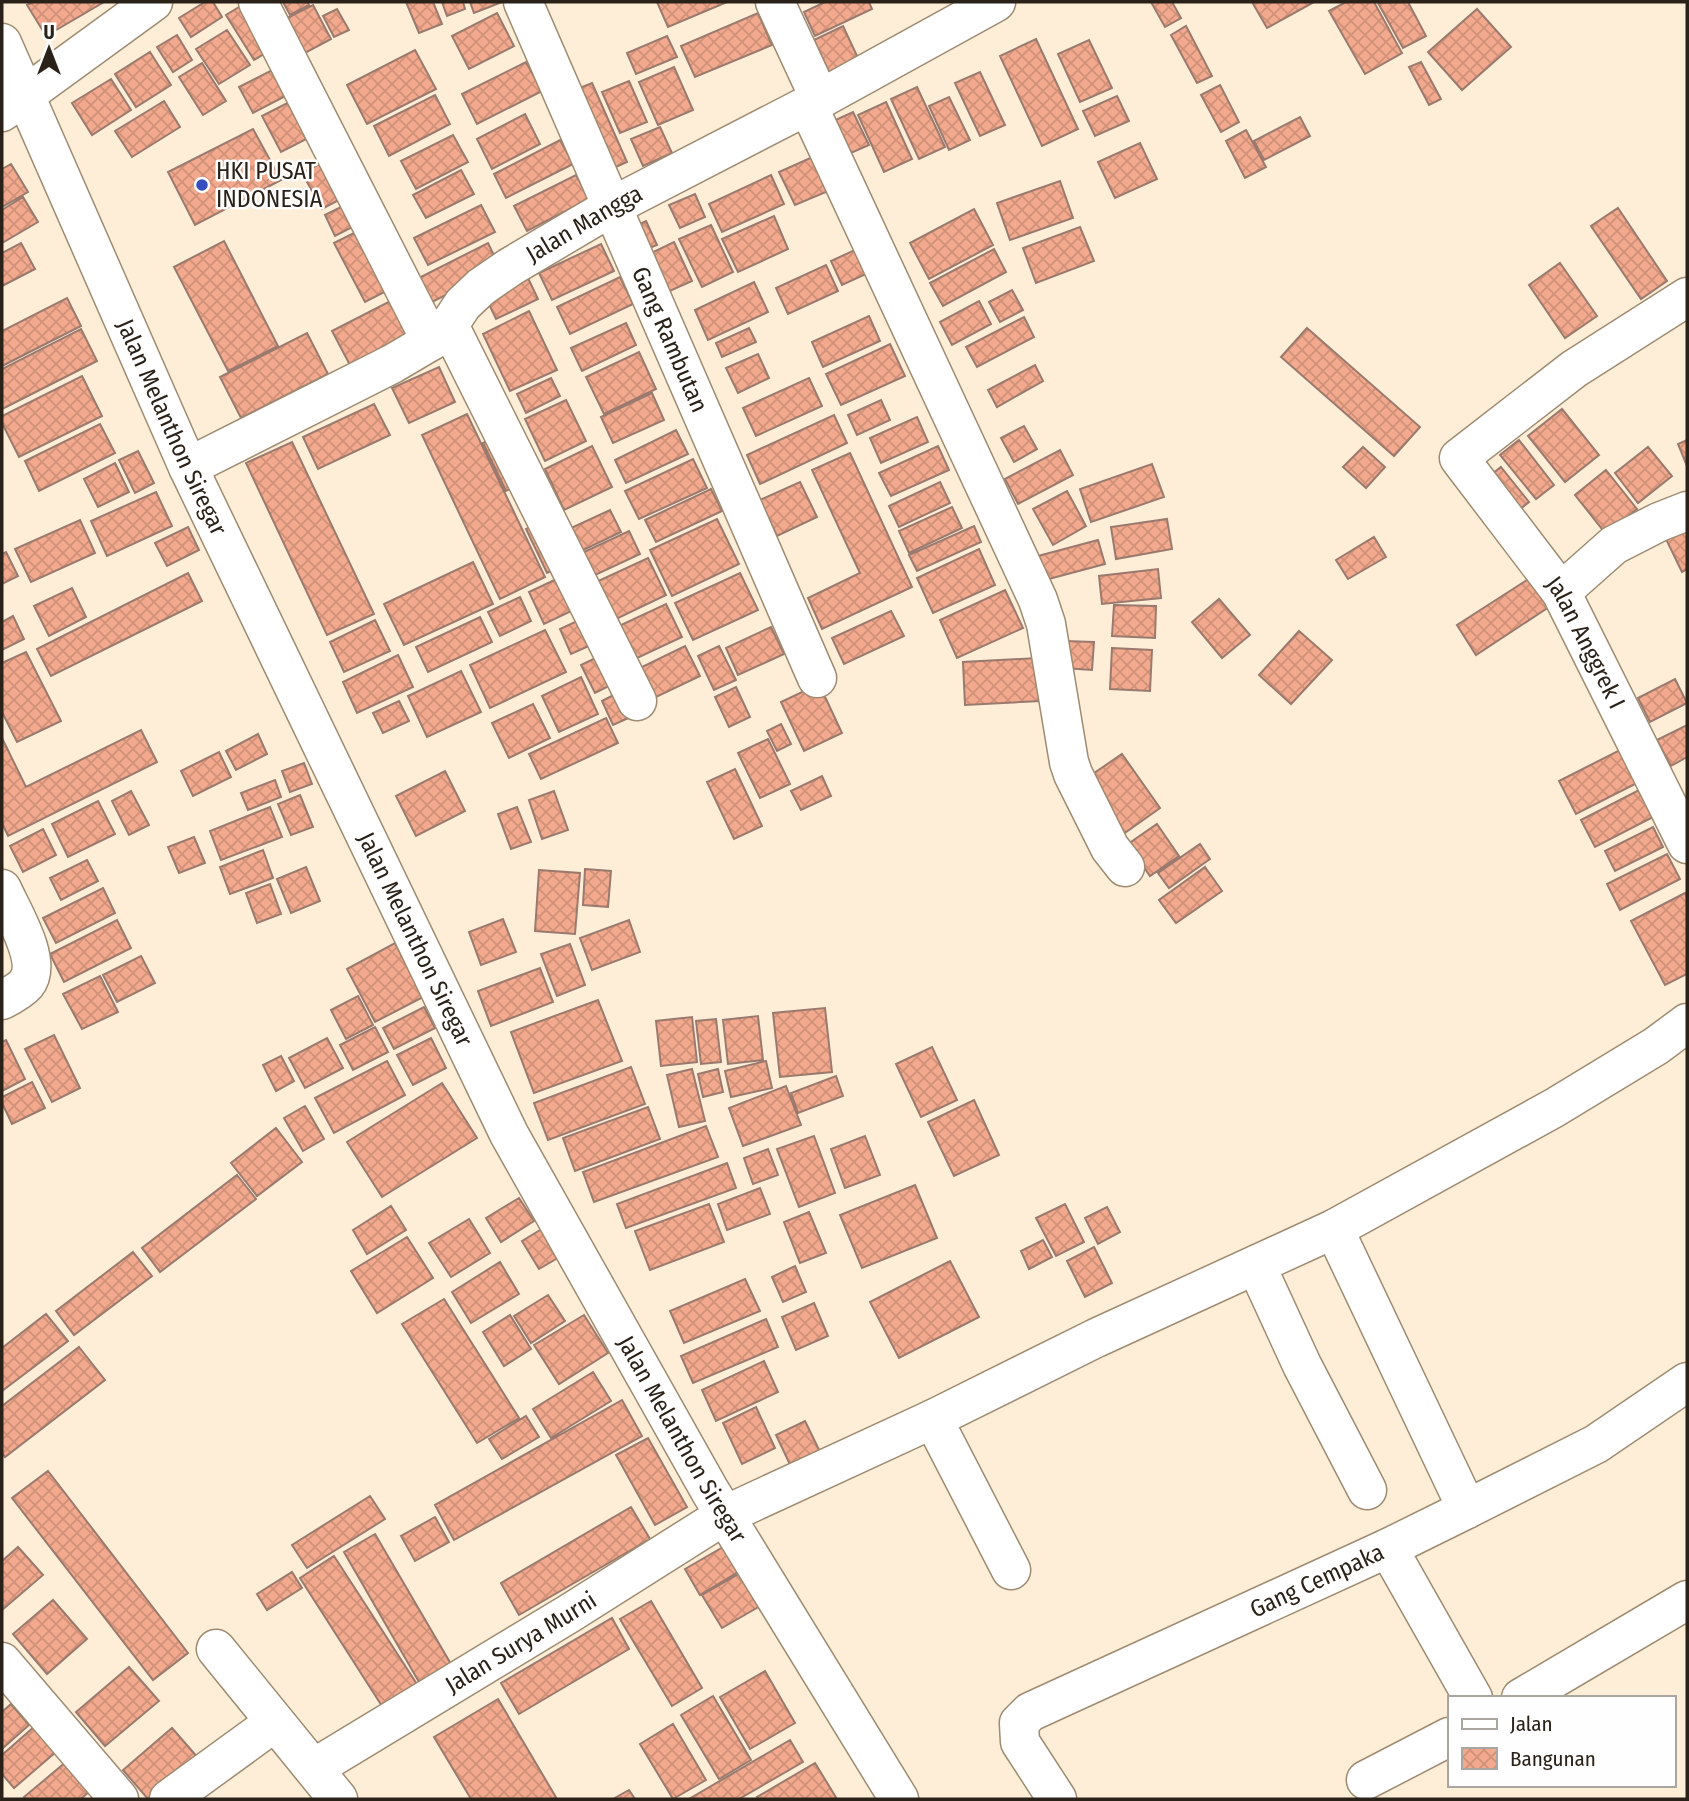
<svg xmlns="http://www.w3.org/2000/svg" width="1689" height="1801" font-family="'Fira Sans Condensed',sans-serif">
<defs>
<pattern id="building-cross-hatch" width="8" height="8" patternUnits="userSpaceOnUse" patternTransform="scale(1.75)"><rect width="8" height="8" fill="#f3a98d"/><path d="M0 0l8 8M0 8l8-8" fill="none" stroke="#d09179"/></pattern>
</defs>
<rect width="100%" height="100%" fill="#ffeed7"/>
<path fill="url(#building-cross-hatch)" stroke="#9a7a6e" stroke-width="2" d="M33 2H104L46 36 27 5Z
M205 2H213L222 17 191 37 179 18Z
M247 2 277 46 254 60 226 15Z
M283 2H307L309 5 290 15Z
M406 2H433L442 24 419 33Z
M442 2H463L465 9 447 16Z
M470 2H502L474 13Z
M657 2H727L668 27Z
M825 2H869L872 9 815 36 804 12Z
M1151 2H1172L1181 18 1165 27Z
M1252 2H1314L1267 28Z
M1346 2H1374L1402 53 1365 74 1329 11Z
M1408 2 1426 36 1403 48 1378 3Z
M313 5 331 39 305 53 287 18Z
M337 9 349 30 334 37 323 16Z
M1477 9 1511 47 1462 90 1428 52Z
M497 13 514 46 469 69 452 36Z
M758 13 772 45 695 77 681 46Z
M843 26 858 58 829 72 814 40Z
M1186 26 1212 76 1197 83 1171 35Z
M227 30 250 65 219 84 196 49Z
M177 35 192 60 173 72 157 47Z
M667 36 677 57 636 74 627 53Z
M1036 39 1078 129 1042 146 1000 56Z
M1089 40 1112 88 1080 102 1058 54Z
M415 50 436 89 367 124 347 85Z
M150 52 171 85 136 107 115 74Z
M526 62 542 91 477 124 462 94Z
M1421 62 1441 99 1429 105 1409 67Z
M202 63 226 101 203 115 179 77Z
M284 64 297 90 253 113 239 87Z
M674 67 693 110 658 125 639 82Z
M980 72 1005 125 980 136 955 83Z
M111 79 131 110 92 135 72 103Z
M629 81 647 122 620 133 602 92Z
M592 83 627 162 607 171 572 91Z
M1220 85 1239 122 1221 132 1201 95Z
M917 87 945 147 919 159 891 99Z
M435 95 450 124 389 156 374 126Z
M1117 96 1129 121 1095 136 1083 111Z
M299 97 318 133 281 152 262 116Z
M949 97 970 140 949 150 929 106Z
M164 101 180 127 132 157 115 131Z
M886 102 912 159 884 172 858 115Z
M853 112 869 145 844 156 829 123Z
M525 114 540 144 492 169 477 139Z
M1300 117 1310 136 1264 160 1254 141Z
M660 127 672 153 643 166 631 139Z
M253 129 281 180 195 225 168 172Z
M1246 130 1266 167 1245 178 1226 141Z
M453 135 468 162 416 189 401 161Z
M560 140 573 164 506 198 494 174Z
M1140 143 1157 179 1115 198 1098 162Z
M817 155 833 189 795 205 779 172Z
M333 157 352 193 322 209 302 173Z
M11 164 28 192 2 207V169Z
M461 170 474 194 426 218 413 195Z
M576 175 589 199 527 231 514 206Z
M771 175 784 204 722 232 709 204Z
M1060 181 1073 218 1010 240 997 203Z
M695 194 705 217 680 228 669 205Z
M23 197 38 222 2 243V210Z
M353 201 364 221 335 236 325 215Z
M481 205 495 232 428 265 414 238Z
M1618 208 1667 281 1641 299 1591 226Z
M974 209 993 245 929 279 910 243Z
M774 216 788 249 738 272 722 239Z
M646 221 657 245 642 251 631 228Z
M711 225 733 272 702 287 679 239Z
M366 227 396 286 365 302 334 243Z
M1080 227 1094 261 1036 283 1023 248Z
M224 241 278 346 228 371 174 267Z
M674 242 692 281 663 294 645 256Z
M21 243 35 269 2 286V253Z
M488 243 500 268 426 305 413 281Z
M601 244 614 271 552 300 539 273Z
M868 244 879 268 842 285 831 261Z
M994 249 1006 272 943 306 930 283Z
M1560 263 1597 316 1565 338 1529 285Z
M826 265 838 291 788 314 776 288Z
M620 277 633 304 570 334 557 307Z
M528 278 538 299 496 319 486 298Z
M754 282 768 312 708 340 695 310Z
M1012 290 1023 310 1000 322 989 302Z
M402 295 421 331 351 367 332 331Z
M67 298 81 326 2 366V331Z
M979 301 991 324 952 345 940 322Z
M529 311 557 370 510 391 483 334Z
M869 316 880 341 823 367 812 342Z
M1024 317 1034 337 977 367 966 347Z
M626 323 636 345 582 371 571 348Z
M749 328 756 342 722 357 716 343Z
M1307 328 1420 427 1394 456 1281 357Z
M81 329 97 361 2 409V369Z
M307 333 328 374 241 418 220 377Z
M890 344 905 376 841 405 826 374Z
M639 352 656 389 604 414 586 377Z
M758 354 769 378 738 393 726 368Z
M1035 365 1043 381 997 407 988 390Z
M439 367 455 402 409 423 392 388Z
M82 376 102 416 19 457 2 423V416Z
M551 378 560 396 526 413 517 394Z
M809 378 822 406 756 436 743 408Z
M652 393 664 420 613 443 601 417Z
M566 400 586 441 545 461 525 419Z
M881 400 890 420 857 435 848 415Z
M374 404 390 435 318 469 303 437Z
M1562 409 1599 455 1565 482 1528 436Z
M467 414 545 577 500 599 422 435Z
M834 415 847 443 760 484 747 455Z
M917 417 928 442 881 463 870 438Z
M100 424 115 453 39 491 25 461Z
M1024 426 1037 449 1014 462 1001 438Z
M676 430 688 454 626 483 615 460Z
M499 435 522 483 506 491 483 443Z
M1519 440 1554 485 1536 499 1500 455Z
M1687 440V466L1678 444Z
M292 442 374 614 327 635 246 463Z
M592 446 612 487 564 510 545 469Z
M938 446 949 470 891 496 879 473Z
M1363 447 1385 467 1366 488 1343 467Z
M1648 447 1672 476 1638 503 1615 473Z
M1060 450 1073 475 1018 504 1005 479Z
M138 451 154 483 135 493 119 460Z
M850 453 912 587 822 629 808 598 860 573 812 470Z
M693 459 707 488 639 519 625 491Z
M115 463 129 492 98 507 84 479Z
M1152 464 1164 497 1091 522 1080 489Z
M1501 467 1529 502 1515 513 1487 478Z
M1606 470 1637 509 1606 534 1575 495Z
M800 482 817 517 777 536 760 500Z
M940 482 950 503 899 527 889 506Z
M711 489 722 511 656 542 645 520Z
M1067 491 1086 526 1053 545 1033 509Z
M156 492 172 526 107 556 91 521Z
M952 507 962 528 909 553 899 531Z
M610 510 621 532 579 552 569 529Z
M717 519 739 564 672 596 650 550Z
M1167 519 1172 549 1116 559 1111 527Z
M80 520 95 553 31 582 15 549Z
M543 521 564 565 547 573 526 529Z
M1687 523V569L1682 572 1664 535Z
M974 526 981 542 917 571 909 555Z
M188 527 199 550 167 566 155 543Z
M629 531 640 554 593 576 582 553Z
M1374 537 1386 557 1348 579 1336 560Z
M1098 540 1105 564 1045 580 1038 556Z
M979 549 995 585 933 613 917 578Z
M6 552 18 576 2 584V554Z
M648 558 666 595 612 621 594 583Z
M473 562 493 604 404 645 384 604Z
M1158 569 1161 598 1102 604 1099 576Z
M188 573 202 601 51 676 37 649Z
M740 573 758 610 693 640 675 603Z
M567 574 582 606 544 624 529 592Z
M1530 578 1549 607 1476 655 1457 625Z
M72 588 86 617 49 636 34 606Z
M1005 590 1023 628 957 658 940 620Z
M520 597 531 621 500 636 488 612Z
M1219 599 1250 635 1222 658 1192 622Z
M666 604 682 637 635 659 619 626Z
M1114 605 1156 606 1155 638 1112 636Z
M891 611 904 636 844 664 832 638Z
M13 616 24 639 2 650V622Z
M588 616 600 641 571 654 560 629Z
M480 617 492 642 428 672 416 647Z
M375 620 390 651 344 672 330 642Z
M771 627 784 654 738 675 726 648Z
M545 630 566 672 490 708 470 665Z
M1299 631 1332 660 1291 704 1259 675Z
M1064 641 1094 642 1092 670 1063 668Z
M685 646 700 676 654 698 640 668Z
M719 646 736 680 714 690 698 656Z
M1112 648 1152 650 1150 691 1110 689Z
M26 652 61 721 17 742 2 712V663Z
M606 653 619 681 595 693 581 665Z
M398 655 413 687 357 713 343 682Z
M1037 658 1040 701 965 705 963 662Z
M461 671 481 712 427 737 408 696Z
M581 677 598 714 559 732 542 696Z
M1675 679 1687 703 1650 722 1638 698Z
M819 684 842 733 804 751 781 702Z
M736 687 750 717 729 727 715 697Z
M621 691 633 716 613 725 602 701Z
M399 701 409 721 383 733 373 713Z
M533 704 550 738 509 758 492 723Z
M606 718 618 743 541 779 529 754Z
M781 724 791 744 777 751 767 731Z
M1687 725V757L1671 766 1657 740Z
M141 730 157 762 8 836 2 823V738L26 787Z
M258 734 267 754 236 770 226 751Z
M768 739 790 784 760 798 738 753Z
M1620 750 1637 783 1576 814 1559 781Z
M219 752 231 777 193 796 181 771Z
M1122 754 1160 808 1119 837 1081 782Z
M304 763 312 784 290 792 282 771Z
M735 769 762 826 734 839 707 782Z
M445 771 465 811 416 836 396 796Z
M822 776 831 796 801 810 791 791Z
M275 780 281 797 248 810 241 793Z
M1639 790 1653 817 1595 847 1581 820Z
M131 791 149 825 129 835 112 801Z
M554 791 568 830 542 839 529 800Z
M300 795 313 827 291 835 278 804Z
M98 801 115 834 68 857 52 824Z
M270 807 282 837 221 860 210 831Z
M517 807 531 842 511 849 498 814Z
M1157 824 1179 856 1150 876 1128 844Z
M1653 827 1663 847 1615 871 1605 851Z
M43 829 56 855 23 872 10 846Z
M194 837 205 863 179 873 168 847Z
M1200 844 1210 859 1169 888 1158 873Z
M263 850 273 878 230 894 220 867Z
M1667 854 1680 879 1620 910 1607 884Z
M87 860 98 881 61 900 50 878Z
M306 867 320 901 291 913 277 879Z
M1205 867 1222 891 1176 923 1159 900Z
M585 869 611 871 608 907 583 905Z
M539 870 580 873 575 934 535 931Z
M270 884 281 914 257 923 246 893Z
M103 888 115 913 56 943 43 918Z
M1685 893 1687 898V974L1665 985 1631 921Z
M503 919 516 952 481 965 469 932Z
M117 920 131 948 64 982 50 954Z
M629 920 640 952 592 970 580 938Z
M395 943 423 997 375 1022 347 969Z
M570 944 585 985 557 996 541 954Z
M141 956 155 983 117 1002 103 975Z
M540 968 553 1002 491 1026 478 991Z
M100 976 118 1012 82 1029 63 994Z
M358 996 373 1025 346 1039 331 1010Z
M598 1000 622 1061 534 1093 511 1032Z
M424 1007 435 1028 394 1049 383 1028Z
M825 1008 832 1072 780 1077 773 1013Z
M758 1016 763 1060 728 1064 723 1020Z
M692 1017 697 1062 661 1066 656 1021Z
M716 1019 721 1062 701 1064 696 1021Z
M375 1027 388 1052 353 1070 340 1045Z
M54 1035 80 1088 52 1102 25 1049Z
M327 1038 343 1068 305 1088 289 1058Z
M431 1038 446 1068 413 1085 397 1055Z
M6 1040 25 1079 2 1091V1042Z
M932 1047 957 1100 921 1117 896 1064Z
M281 1056 294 1081 276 1091 263 1065Z
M387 1061 405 1095 334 1133 315 1098Z
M766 1061 772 1088 731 1097 725 1071Z
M631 1067 645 1104 548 1140 534 1103Z
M692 1069 705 1121 679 1127 667 1075Z
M718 1069 723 1092 703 1097 698 1074Z
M836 1076 843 1096 798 1113 791 1093Z
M32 1082 45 1108 12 1124 2 1103V1097Z
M442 1083 477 1138 382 1197 347 1142Z
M786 1086 801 1125 743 1146 729 1108Z
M974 1100 999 1155 954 1176 928 1122Z
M305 1106 324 1139 303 1151 284 1118Z
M648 1107 660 1139 575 1171 563 1138Z
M706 1126 718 1157 594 1202 583 1172Z
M276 1128 302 1162 257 1196 231 1163Z
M814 1136 835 1193 799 1207 777 1149Z
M865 1136 880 1175 845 1188 831 1149Z
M768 1149 778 1175 753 1184 744 1158Z
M727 1163 736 1188 626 1228 617 1204Z
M237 1175 256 1199 160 1272 142 1248Z
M915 1185 937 1238 862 1268 840 1215Z
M760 1188 770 1214 727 1230 718 1204Z
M519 1198 534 1221 501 1242 486 1218Z
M709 1204 724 1242 650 1270 635 1231Z
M1065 1204 1084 1242 1056 1256 1036 1218Z
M391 1206 406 1230 367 1254 353 1230Z
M1107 1207 1120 1232 1098 1244 1085 1218Z
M809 1212 826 1253 800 1263 784 1222Z
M469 1219 490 1253 451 1277 429 1243Z
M545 1227 563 1255 539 1269 522 1241Z
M407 1237 433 1278 377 1313 351 1271Z
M1043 1240 1052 1257 1029 1269 1021 1251Z
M1094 1247 1112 1283 1085 1297 1067 1261Z
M133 1252 152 1276 74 1335 56 1311Z
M950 1261 979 1317 899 1358 870 1302Z
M500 1262 519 1294 471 1323 452 1292Z
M795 1266 806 1292 783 1302 772 1277Z
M745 1279 760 1311 684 1343 670 1311Z
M548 1295 565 1321 531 1343 514 1316Z
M444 1299 519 1418 477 1443 402 1324Z
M814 1303 828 1336 796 1350 782 1317Z
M46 1314 68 1341 2 1391V1348Z
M510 1315 531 1349 504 1366 483 1332Z
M584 1315 608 1353 559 1384 534 1345Z
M766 1319 778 1347 693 1383 681 1356Z
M79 1347 105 1380 5 1457 2 1453V1406Z
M764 1361 778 1392 716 1421 702 1390Z
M593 1372 611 1401 551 1438 533 1409Z
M622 1400 642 1436 454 1540 435 1505Z
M756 1407 775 1448 742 1464 723 1423Z
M526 1416 539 1437 502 1459 489 1439Z
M805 1421 824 1460 794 1473 776 1435Z
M648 1438 687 1507 655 1525 616 1455Z
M48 1471 188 1653 153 1680 12 1498Z
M370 1496 385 1519 307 1568 292 1545Z
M631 1507 650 1539 519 1615 501 1583Z
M435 1517 449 1542 415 1561 401 1536Z
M375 1534 455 1671 423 1689 344 1552Z
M18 1547 43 1575 2 1610V1561Z
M723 1547 738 1572 700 1595 685 1569Z
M334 1556 422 1692 387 1714 300 1578Z
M292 1572 302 1588 267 1610 257 1594Z
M742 1572 762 1605 722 1628 702 1595Z
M53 1600 87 1639 47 1674 13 1634Z
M651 1601 702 1688 672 1706 620 1619Z
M612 1618 629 1649 519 1714 501 1683Z
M129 1667 159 1701 105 1746 76 1712Z
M765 1671 795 1723 750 1749 720 1697Z
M713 1696 751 1760 719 1779 681 1715Z
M498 1699 557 1799H471L434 1737Z
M11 1704 29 1725 2 1749V1712Z
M673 1724 706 1780 673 1799 640 1744Z
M34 1727 56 1752 14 1788 2 1774V1755Z
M172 1728 199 1759 152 1799H148L123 1770Z
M790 1740 803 1762 739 1799H689Z
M66 1762 91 1790 81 1799H26L24 1797Z
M815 1763 837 1799H759L757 1797Z
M629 1790 635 1799H613Z"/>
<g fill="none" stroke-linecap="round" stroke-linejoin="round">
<g stroke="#9e8b71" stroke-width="41">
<g id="minor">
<path d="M258 2 431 341"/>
<path id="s1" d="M523 2 817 678"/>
<path d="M775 2 820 99"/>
<path d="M808 106 1038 600 1046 624 1069 762 1073 774 1110 848 1125 867"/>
<path d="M2 112 153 2"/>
<path id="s2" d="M1687 297 1574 369 1459 458 1561 592 1687 844"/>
<path d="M449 325 637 701"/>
<path id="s3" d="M188 467 392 364 431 341 449 325 463 304 481 287 510 267 613 206 820 99 996 2"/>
<path d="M1561 592 1614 545 1659 522 1687 511"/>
<path d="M2 889C12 912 44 962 26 984 20 991 10 996 2 1000"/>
<path d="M1334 1229 1467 1509"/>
<path d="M1256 1265 1302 1365 1367 1490"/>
<path d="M933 1419 1011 1570"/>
<path d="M1388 1548 1473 1698"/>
<path d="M216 1649 338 1799"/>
<path d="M2 1662 119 1799"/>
<path d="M1521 1698 1687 1600"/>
<path id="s4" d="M314 1768 570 1613 725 1515 933 1419 1096 1338 1334 1229 1554 1108 1656 1046 1687 1023"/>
<path d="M1366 1780 1449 1737"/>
<path d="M169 1799 275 1722"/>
<path id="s5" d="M1057 1799 1020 1742 1019 1723 1030 1712 1388 1548 1467 1509 1596 1444 1687 1382"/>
</g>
</g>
<g stroke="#9e8b71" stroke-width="41">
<g id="major">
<path id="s6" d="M2 43 188 467 509 1134 710 1491 899 1799"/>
</g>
</g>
<use href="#minor" stroke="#fff" stroke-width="38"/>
<use href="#major" stroke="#fff" stroke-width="38"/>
</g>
<circle fill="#364dbf" stroke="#fefefe" stroke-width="2.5" cx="202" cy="185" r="7"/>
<g text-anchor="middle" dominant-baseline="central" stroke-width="5" stroke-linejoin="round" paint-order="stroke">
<g font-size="24" fill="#2a2218" stroke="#fefefe" text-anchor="start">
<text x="216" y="171">HKI PUSAT<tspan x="216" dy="28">INDONESIA</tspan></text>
</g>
<g font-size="24" fill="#2a2218" stroke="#fefefe">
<text stroke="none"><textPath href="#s3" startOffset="469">Jalan Mangga</textPath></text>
<text stroke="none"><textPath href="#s1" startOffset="368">Gang Rambutan</textPath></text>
<text stroke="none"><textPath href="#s6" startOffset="420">Jalan Melanthon Siregar</textPath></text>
<text stroke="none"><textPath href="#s2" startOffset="504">Jalan Anggrek I</textPath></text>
<text stroke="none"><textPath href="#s6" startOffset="987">Jalan Melanthon Siregar</textPath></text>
<text stroke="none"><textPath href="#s6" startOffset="1554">Jalan Melanthon Siregar</textPath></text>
<text stroke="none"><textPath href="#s5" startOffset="418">Gang Cempaka</textPath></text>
<text stroke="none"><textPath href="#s4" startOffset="242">Jalan Surya Murni</textPath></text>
</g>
</g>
<rect width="1689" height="1801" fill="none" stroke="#2a2218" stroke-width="7"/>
<rect x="1448" y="1696" width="228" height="91" fill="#fefefe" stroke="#a9a6a2" stroke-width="2"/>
<rect x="1462" y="1719" width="35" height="10" fill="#ffffff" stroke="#a9a6a2" stroke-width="2"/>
<text x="1510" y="1731" font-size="21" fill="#2a2218">Jalan</text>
<rect x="1462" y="1748" width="35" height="21" fill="url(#building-cross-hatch)" stroke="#a9a6a2" stroke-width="2"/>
<text x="1510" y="1766" font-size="21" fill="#2a2218">Bangunan</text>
<g transform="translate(49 49)" stroke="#fefefe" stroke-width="5" paint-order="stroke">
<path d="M0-5L12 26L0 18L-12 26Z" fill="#2a2218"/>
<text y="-10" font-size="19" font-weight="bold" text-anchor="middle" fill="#2a2218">U</text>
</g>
</svg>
